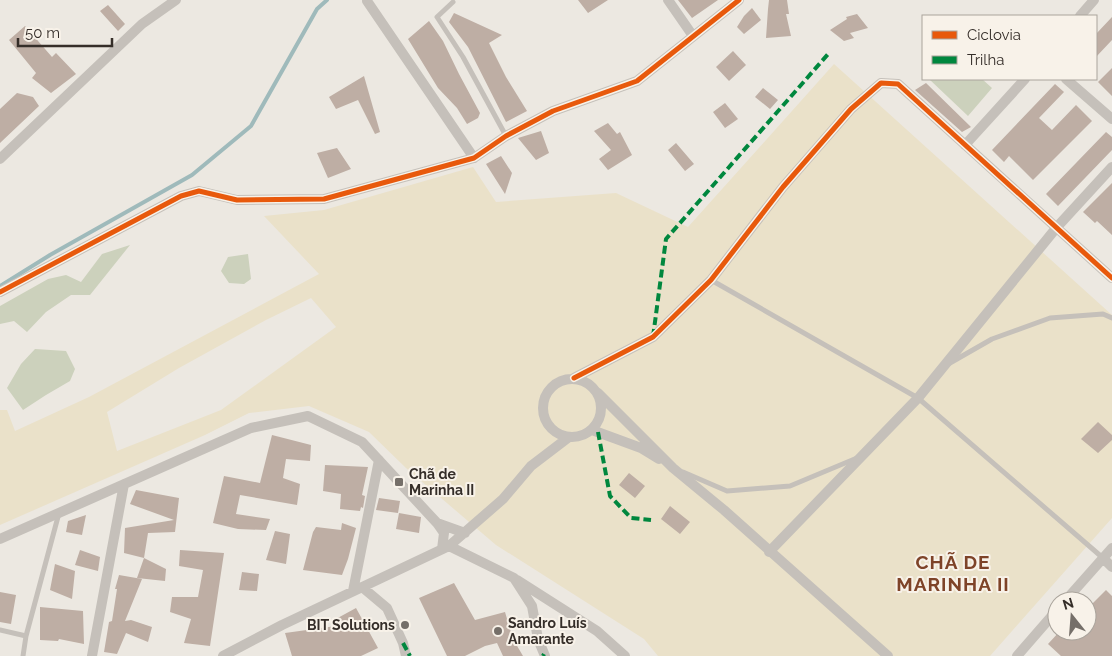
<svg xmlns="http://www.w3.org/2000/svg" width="1112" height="656" font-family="Raleway,sans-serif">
<rect width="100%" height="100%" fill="#ece8e1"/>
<path fill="#ccd1bc" d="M929 79H982L992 88 968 116Z
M130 245 90 295H71L46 312 27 332 14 321 0 324V306L48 279 66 275 81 282 102 254Z
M248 254 251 279 244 284 229 283 221 271 228 257Z
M35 349 66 351 75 369 70 381 46 395 23 410 7 388 21 364Z"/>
<path fill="#eae1c9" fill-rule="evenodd" d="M834 64 1112 315V518L990 656H658L644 639 496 545 406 468 369 432 309 406 249 413 205 435 0 525V410H7L15 431 89 397 319 274 264 216 324 210 473 167 496 202 616 193 688 227ZM311 298 336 327 221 410 117 451 107 412 179 368 266 320Z"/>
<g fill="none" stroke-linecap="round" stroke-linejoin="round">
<path stroke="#9fbabb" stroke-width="4" d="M0 286 50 255 192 175 251 126 317 9 327 0"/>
</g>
<path fill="#beaea4" d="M578 0H608L588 13Z
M678 0H718L692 18Z
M769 0H787L789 14H786L791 36 766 38 768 9Z
M108 5 125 24 118 31 100 11Z
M752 8 761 20 744 34 737 27 744 16Z
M454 13 502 35 489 43 506 77 527 111 506 122 468 47 449 22Z
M857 14 868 28 850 33 854 38 844 41 830 30 847 19 846 17Z
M1112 17V40L1096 57V34Z
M429 21 443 41 459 74 480 113 478 118 467 124 457 108 438 88 408 39Z
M25 26 52 57 56 53 76 74 51 93 32 78 36 73 9 40Z
M733 51 746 65 729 81 716 67Z
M1112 68V96L1098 82Z
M364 76 380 132 375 134 358 100 336 109 329 97Z
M926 83 971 127 962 132 915 90Z
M1055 84 1064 92 1039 118 1052 130 1076 105 1092 121 1033 180 1009 156 1004 162 992 150Z
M763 88 778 100 770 109 755 97Z
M17 93 33 97 39 106 0 143V109Z
M725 103 738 119 725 128 713 112Z
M608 123 617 134 620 132 632 155 608 170 599 159 611 150 594 131Z
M541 131 549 153 536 160 518 138Z
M1106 132 1112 137V150L1058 206 1046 194Z
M676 143 694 164 685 171 668 150Z
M337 148 351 169 328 178 317 153Z
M501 156 512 173 505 194 486 164Z
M1112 183V235L1097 221 1095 223 1083 212Z
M1098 422 1112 435V440L1098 453 1081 439Z
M272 435 311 445 310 461 286 459 283 478 300 484 297 505 240 495 236 514 270 519 266 530 238 529 213 523 224 476 260 483Z
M325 465 368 467 362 495 365 496 363 508 361 507 360 511 340 509 341 494 323 491Z
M629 473 645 486 635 498 619 485Z
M136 490 179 498 175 532 148 533 144 558 124 553 125 528 174 520 130 504Z
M379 498 400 501 398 513 376 510Z
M670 506 690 522 680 534 661 519Z
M399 513 421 517 419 533 396 529Z
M86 515 82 535 66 532 68 521Z
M342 523 356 528 348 559 342 575 303 570 313 532 316 527 341 530Z
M275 531 290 534 286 564 266 560Z
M80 550 100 557 98 571 75 565Z
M180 550 224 553 210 646 184 643 191 619 170 612 172 597H198L203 570 179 566Z
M144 558 166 569 165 581 137 578Z
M55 564 75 571 72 599 50 590Z
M242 572 259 574 257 591 239 590Z
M119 575 142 579 125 621 131 620 152 627 148 642 126 633 117 654 104 652 109 622 112 621 117 589H115Z
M454 583 475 620 505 612 513 639 523 656H503L497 643 485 646 465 656H447L419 598Z
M1106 590 1112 596V656H1061L1048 644 1060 631H1087V609Z
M0 592 16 595 11 624 0 622Z
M40 607 83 611 84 644 59 639 58 641 40 640Z
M356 608 378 648 361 656H292L285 633 336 626 334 620Z"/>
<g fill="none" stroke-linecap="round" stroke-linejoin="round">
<path stroke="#c5c0ba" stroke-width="5" d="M453 2 437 17 463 57 506 136
M711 280 918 398 1103 558
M950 363 992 339 1050 318 1103 314 1112 318
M683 472 727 491 790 486 857 458
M0 630 26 636 59 513
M23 656 26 636"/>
<path stroke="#c5c0ba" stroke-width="10" d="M668 0 693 36
M367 1 474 158
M1080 16 1094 0
M1066 79 1112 119
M965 145 1025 79
M0 159 142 24 176 0
M0 292 181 196 199 191 237 200 324 199 474 158 506 136 553 111 637 81 739 0
M574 378 653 337 711 280 783 187 851 109 881 83 898 84 1112 278
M543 408a29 29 0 1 1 58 0a29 29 0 1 1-58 0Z
M598 393 673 468 724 510 888 656
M592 430 641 448 659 459
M437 523 465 533
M0 539 251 428 308 416 362 442 437 523 444 533 442 549
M449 546 514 578 532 606 538 639 545 656
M769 552 918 398 1057 227 1112 167
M1103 558 1112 567
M517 580 597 631 625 656
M362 587 387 608 403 643 406 656
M353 591 379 460
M1065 601 1112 548
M92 656 124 484
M223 656 282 625 449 546 503 499 531 466 569 437
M1017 656 1057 610"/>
<path stroke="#00873e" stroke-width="4" stroke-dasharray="8 4" stroke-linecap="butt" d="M653 337 666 239 829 53
M598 432 610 496 631 518 651 520
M403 643 410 656
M543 656 544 654"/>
<g stroke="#f8f2e9" stroke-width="8">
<path id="cycleway" d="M0 292 181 196 199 191 237 200 324 199 474 158 506 136 553 111 637 81 739 0
M574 378 653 337 711 280 783 187 851 109 881 83 898 84 1112 278"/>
</g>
<use href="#cycleway" stroke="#e8590c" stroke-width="5"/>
</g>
<g fill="#756f69" stroke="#f8f2e9" stroke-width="2">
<rect x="394" y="477" width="10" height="10" rx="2.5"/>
<circle cx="405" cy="625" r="5"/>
<circle cx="498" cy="631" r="5"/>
</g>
<g text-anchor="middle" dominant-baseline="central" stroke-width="4" stroke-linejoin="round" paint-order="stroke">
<g font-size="14" font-weight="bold" fill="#352e29" stroke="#f8f2e9" text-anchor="start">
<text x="409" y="474">Chã de<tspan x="409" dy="16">Marinha II</tspan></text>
<text x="508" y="623">Sandro Luís<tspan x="508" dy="16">Amarante</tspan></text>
<text x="395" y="625" text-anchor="end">BIT Solutions</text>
</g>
<g font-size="19" font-weight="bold" letter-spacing="1" fill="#7e4328" stroke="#f8f2e9">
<text x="953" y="562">CHÃ DE<tspan x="953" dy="22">MARINHA II</tspan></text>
</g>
</g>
<rect x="922" y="15" width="175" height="65" fill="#f8f2e9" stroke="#aaa49c"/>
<rect x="932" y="31" width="25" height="8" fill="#e8590c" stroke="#aaa49c"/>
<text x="967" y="40" font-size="15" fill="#352e29">Ciclovia</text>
<rect x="932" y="56" width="25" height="8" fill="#00873e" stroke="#aaa49c"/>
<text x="967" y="65" font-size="15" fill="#352e29">Trilha</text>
<g transform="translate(1072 616) rotate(343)"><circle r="24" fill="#f8f2e9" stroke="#aaa49c"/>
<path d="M0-4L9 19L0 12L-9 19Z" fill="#756f69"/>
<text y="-8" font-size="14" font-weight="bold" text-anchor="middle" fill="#352e29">N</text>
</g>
<path d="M18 38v8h94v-8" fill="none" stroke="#352e29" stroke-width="2.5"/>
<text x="25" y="38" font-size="15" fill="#352e29" stroke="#f8f2e9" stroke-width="4" paint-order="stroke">50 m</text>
</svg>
